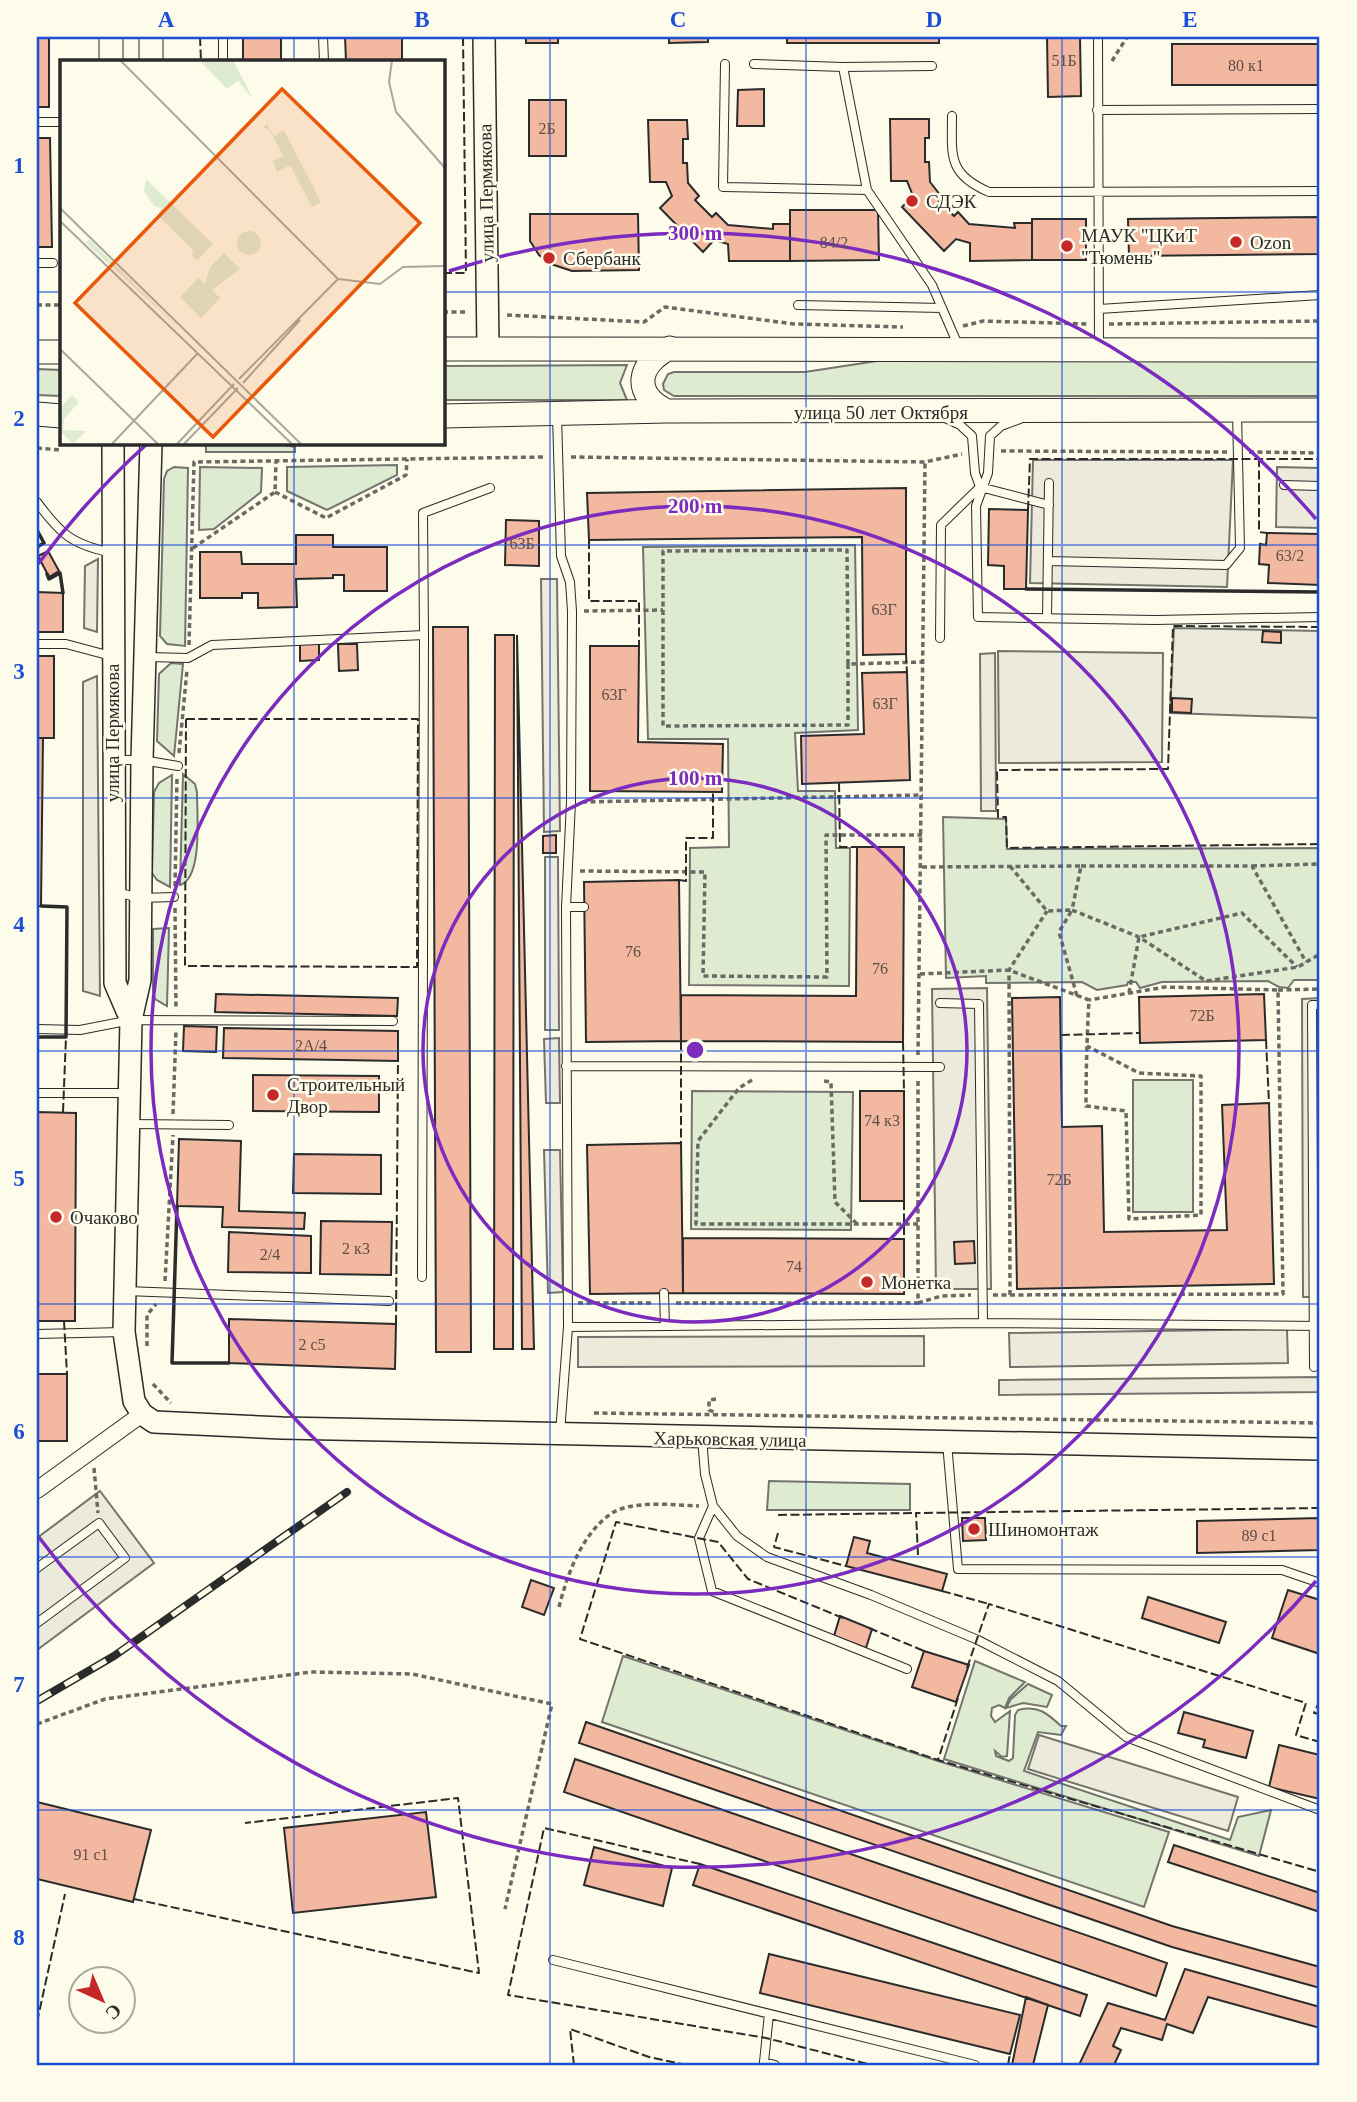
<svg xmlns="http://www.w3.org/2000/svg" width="1357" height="2102" font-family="Georgia,serif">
<rect width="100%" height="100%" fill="#fdfbea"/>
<path fill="#deebd1" stroke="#74746e" stroke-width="2" d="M877 361H1320V396H674L664 390 663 384 668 374 674 372H805Z
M627 365 620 383 627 400H443V366Z
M37 369 61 370V396L37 395Z
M206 443H275L295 447V452H206Z
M397 465V475L327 510 287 491V467Z
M174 467 188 468 185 646 167 644 160 636 164 479 167 471Z
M200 467 262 468 261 492 214 529 199 530Z
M855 545 858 730 795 733 798 791H835L836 848H850L849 986 689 985 690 848 729 847 728 739H648L643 547Z
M171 663 183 664 174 756 157 741 159 674Z
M183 774 195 784 197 792C197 814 203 878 180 885Z
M172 775 170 887 157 880 152 873 154 792 159 783Z
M943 817 1006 819 1007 849 1320 848V980H1294L1288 988 1279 987 1268 981 1162 982 1140 988 1136 982H1128L1127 985 1097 990 1082 982 986 983V976L946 978Z
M169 928 167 1006 155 999 153 991V929Z
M1133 1080H1193V1212H1133Z
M692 1091 853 1092 851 1230 691 1229Z
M769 1481 910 1484V1510H767Z
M623 1656 938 1761 1169 1832 1144 1907 602 1722Z
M975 1661 1025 1682 1009 1698 1005 1708 999 1705 992 1708 991 1716 995 1722 1010 1711 1007 1756 1002 1757 995 1751 996 1756 1009 1761 1013 1758 1015 1715 1018 1710C1038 1705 1047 1713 1061 1726H1066L1061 1735 1038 1732 1024 1771 1230 1840 1238 1817 1271 1810 1259 1856 944 1759Z
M1028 1684 1052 1695 1047 1707 1023 1703 1006 1708 1011 1699Z"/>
<path fill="#eceadb" stroke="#74746e" stroke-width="2" d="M1033 460H1233L1227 587 1030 583Z
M1277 467 1320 468V528L1276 527Z
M98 559 97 632 84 628 85 566Z
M541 579H557L560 831 544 832Z
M1174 628 1320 631V718L1170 713Z
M998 651 1163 653 1162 762 999 763Z
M995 653 996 811H981L980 654Z
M97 676 100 996 83 991V682Z
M545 857H558L559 1030H545Z
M987 988 991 1289H936L932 989Z
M1320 998V1297H1303L1302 999Z
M559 1038 560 1103H546L544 1039Z
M544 1150H560L563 1292 548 1293Z
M1287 1329 1288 1363 1010 1367 1009 1333Z
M924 1336V1366L578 1367V1337Z
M1319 1377 1320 1392 999 1395V1380Z
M100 1491 154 1563 37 1650V1538Z
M1039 1735 1238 1797 1228 1831 1028 1769Z"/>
<path fill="#f2b8a0" stroke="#2b2b2b" stroke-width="2" d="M37 37H49V107H37Z
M243 37H281V61H293H243Z
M345 37H402V61H346Z
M526 37H558V43H526Z
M669 37H708V42L669 43Z
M787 37H939V43H787Z
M1047 37H1080L1081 96 1048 97Z
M1172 44H1320V85H1172Z
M764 89V126H737L738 90Z
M529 100H566V156H529Z
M890 119H929V138H925V162H929L930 182 941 196 937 199 954 216 958 212 969 224 1015 228 1014 223H1032V260L970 261V243L956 239 944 251 902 207 913 196 907 181H891Z
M648 120H687L688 139H683V163H687L688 183 699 196 695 200 712 217 716 213 728 225 773 229V224H790V261H729L728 244 714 240 703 252 660 208 672 196 666 182H650Z
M37 138H50L52 247H37Z
M790 210H878L879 260 790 261Z
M530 214H638L639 270 572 271 551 264 539 255 530 241Z
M1320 217V254L1129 256 1128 219Z
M1032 219H1086V260H1032Z
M906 488V654L863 655 862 537 589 540 587 493Z
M906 488V654L863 655 862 537 589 540 587 493Z
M989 509 1028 510 1026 589H1004V566L988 565Z
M506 520 539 521V566L505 565Z
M1267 533 1320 534V585L1268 583 1269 565 1259 564 1260 544 1266 545Z
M296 535H333V547H387V591H344V575H333V578L296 579 297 607 258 608V593H242V598H200V552H241L242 564H296Z
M48 551 59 571 49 577 38 556Z
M37 592 63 593V632H37Z
M433 627H468L471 1352H436Z
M1263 631 1281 632V643L1262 642Z
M495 635H514L513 1349H494Z
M517 635 534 1349H522Z
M319 643V660L300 661V644Z
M338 644H357L358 670 339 671Z
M590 646H639L638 742 723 744 722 792 590 791Z
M590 646H639L638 742 723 744 722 792 590 791Z
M37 656H54V738H37Z
M907 672 910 780 802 784 801 736 864 734 862 673Z
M907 672 910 780 802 784 801 736 864 734 862 673Z
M1172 698 1192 699 1191 713 1172 712Z
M37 738H43L41 906H37Z
M556 835V853H543V836Z
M857 847H904L903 1042 681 1041V995L856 996Z
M679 880 681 1041 586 1042 584 882Z
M216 994 398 998 397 1016 215 1012Z
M1264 994 1266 1040 1140 1043 1139 997Z
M1060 997 1062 1127 1102 1126 1104 1232 1227 1230 1222 1105 1269 1103 1274 1284 1017 1289 1012 998Z
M184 1026 217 1027 216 1052 183 1051Z
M224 1028 398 1031V1061L223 1058Z
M253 1075 379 1076V1112L253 1111Z
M860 1091H904V1201H860Z
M37 1112 76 1113 75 1321H37Z
M179 1139 241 1141 239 1211 305 1213 304 1229 222 1227 223 1207 177 1206Z
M681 1143 683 1293 590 1294 587 1145Z
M294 1154 381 1155V1194L293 1193Z
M321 1221 392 1222 391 1275 320 1274Z
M229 1232 311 1236V1273L228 1272Z
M683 1238 904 1239V1294L683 1293Z
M974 1241 975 1263 955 1264 954 1242Z
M229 1319 396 1324 395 1369 229 1363Z
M37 1374H67V1441H37Z
M962 1518H985L986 1540 963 1541Z
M1320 1518V1550L1197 1553V1521Z
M854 1537 870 1541 867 1553 947 1574 942 1591 846 1566Z
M531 1580 554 1588 544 1615 522 1607Z
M1288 1590 1320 1600V1654L1272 1638Z
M1148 1597 1226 1622 1219 1643 1142 1618Z
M840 1616 872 1629 866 1648 834 1636Z
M924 1651 969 1665 956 1702 912 1687Z
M1184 1712 1253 1731 1246 1758 1203 1747 1205 1740 1178 1733Z
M586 1722 1172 1926 1320 1967V1988L1172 1947 579 1743Z
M1279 1745 1320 1755V1799L1269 1787Z
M575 1759 1167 1963 1156 1996 564 1792Z
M37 1802 151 1830 133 1902 37 1879Z
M426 1812 436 1897 293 1913 284 1828Z
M1174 1845 1320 1893V1912L1168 1862Z
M594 1847 672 1868 663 1906 584 1885Z
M700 1864 1087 1995 1080 2016 693 1885Z
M769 1954 1020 2015 1010 2054 760 1993Z
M1185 1969 1320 2007V2028L1208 1997 1193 2033 1167 2024 1162 2040 1121 2028 1113 2046 1121 2050 1114 2065H1079L1108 2003 1165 2020Z
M1026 1997 1048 2005 1033 2065H1012Z"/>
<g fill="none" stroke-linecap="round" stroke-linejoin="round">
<g stroke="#2b2b2b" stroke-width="10">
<path id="service" d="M223 37V61
M323 37 324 61
M1098 37 1099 348
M725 64 723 187 867 190
M754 64 843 67 867 190 932 285 958 345
M843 67 932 66
M1097 110 1320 109
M952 116C952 155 947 174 989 192L1320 191
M37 122H61
M37 263H53
M798 305 942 308
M1099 309 1320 295
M557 415 561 556 570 582 572 611 571 802 566 907 568 1327 560 1433
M945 418 960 425 972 436 975 473 980 487
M1020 419 1001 426 990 436 988 473 976 506 978 617 1155 620 1320 617
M1284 485 1320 486
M980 487 1049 505
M37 502C61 535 73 545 113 553
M1048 561 1226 565 1240 548 1237 413
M1047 618 1049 483
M940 638 941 525 980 487
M37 644H66L111 656
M147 657 188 658 212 645 424 635 423 513 490 488
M114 760H142L178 766
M116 892 140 898 174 897
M566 907H584
M37 1029 80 1030 131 1020 393 1021
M566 1066 940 1067
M37 1093H128
M131 1124 229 1125
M422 1277 424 635
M126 1291 389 1301
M664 1293 665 1326
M983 1323 1320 1326
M568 1327 983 1323 979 1004 940 1003
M37 1334 124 1332
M1314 1367 1312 1005H1320
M702 1438 705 1474 713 1506 737 1536 767 1557 871 1595 978 1640 1058 1681 1126 1737 1320 1810
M947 1443 958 1569 1282 1570 1320 1583
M713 1506 699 1538 712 1591 907 1669
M37 1568 99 1523 125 1558 37 1623
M553 1960 975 2065
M769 2014 764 2062 775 2065"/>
</g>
<g stroke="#2b2b2b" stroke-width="18">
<path id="minor" d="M37 1490 142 1414"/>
</g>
<g stroke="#2b2b2b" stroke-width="24">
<path id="tertiary" d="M484 37 488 348
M113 443 115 983 131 1020
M151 443 142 760 140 980 131 1020 124 1332 134 1401 142 1414 154 1422 282 1428 1320 1449"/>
</g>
<g stroke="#2b2b2b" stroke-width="25">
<path id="secondary" d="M111 37V61
M151 37V61
M443 349 1320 350
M37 352H61
M667 411C632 394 637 364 670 348
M37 414 61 416
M443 416 667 411 1320 410"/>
</g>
<path stroke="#6a6964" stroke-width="3.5" stroke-dasharray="5 3.5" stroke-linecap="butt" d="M1112 61 1127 37
M37 305H61
M443 312H468
M507 315 644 322 665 307 794 324 903 327
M1109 324 1320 321
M963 326 983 321 1087 324
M37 448 61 450
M1001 451 1227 452
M1249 452 1320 453
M571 457 925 462 962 454
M275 492 326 518 406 475 407 459
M193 548 275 492 276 461
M584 611 663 610
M189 645 194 462 546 457
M848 664V725L663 726V551L847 550 848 664 924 662
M179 753 187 670
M582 802 923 795
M1010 866 1047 911 1072 910 1059 932 1077 996
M1081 866H1252L1306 962
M1252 866 1320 864
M922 867 1081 866 1072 910 1139 937 1206 981 1298 967 1320 954
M580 871 705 872 703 976 827 977 826 835H922
M175 886 177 778
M175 908 176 1009
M920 974 1009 970 1089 1000C1087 1035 1086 1071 1086 1106L1126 1111 1129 1219 1201 1215V1076L1139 1073 1087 1046
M1278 990 1320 989
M1129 993 1139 937 1242 913 1297 967
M918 1055 925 462
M752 1080 739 1088 698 1141 696 1224H918
M824 1081 831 1082 835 1202 858 1225
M173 1114 176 1030
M165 1281 173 1135
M993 1295 1283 1294 1278 990 1165 987 1089 1000
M1010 1295 1009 970 1047 911
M578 1303H651
M676 1303H918V1080
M918 1303 941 1296 971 1295
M147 1346V1315L156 1304
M153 1384 171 1403
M716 1399 709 1400V1410L716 1413
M594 1413 1320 1423
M94 1468 98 1513
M559 1607C567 1575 582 1533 612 1513 633 1500 675 1505 699 1506
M37 1724 105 1699 311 1672 412 1674 552 1704 505 1909"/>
<use href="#service" stroke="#fdfbea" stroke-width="8"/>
<use href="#minor" stroke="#fdfbea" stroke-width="16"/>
<use href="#tertiary" stroke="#fdfbea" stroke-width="21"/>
<use href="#secondary" stroke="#fdfbea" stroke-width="23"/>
<g stroke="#2b2b2b" stroke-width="8">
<path id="rail" d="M37 1701 114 1656 347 1492"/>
</g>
<use href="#rail" stroke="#fdfbea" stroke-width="5" stroke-dasharray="16" stroke-linecap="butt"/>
<path stroke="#2b2b2b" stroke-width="2" stroke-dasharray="9 3.5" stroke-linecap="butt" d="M200 37 201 61
M443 273H466L463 37
M1259 458V532L1267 533
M1028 510 1030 459H1320
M589 540V601H639V646
M1320 627 1173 626 1168 769 997 770 998 817H1006L1007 848 1320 844
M906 654 907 672
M186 719H418L417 967 185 966Z
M839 783 840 847H857
M679 880 686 881V838H713V792
M1061 1035 1140 1033
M1266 1040 1269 1103
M681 1041V1143
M903 1042 904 1091
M63 1112 66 1037
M904 1201V1239
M64 1321 67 1374
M396 1324 398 1061
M778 1515 916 1513
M778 1533 774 1547 846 1566
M918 1555 916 1513 1320 1508
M942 1591 989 1604
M843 1618 748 1579 718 1542 616 1522 580 1639 938 1760
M869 1628 924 1651
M967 1668 989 1604 1306 1703 1296 1735 1320 1742
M958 1698 938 1760 1320 1872
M1320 1700 1314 1713 1320 1714
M700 1864 544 1828 508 1995 766 2038 872 2065
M134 1899 479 1973 458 1798 245 1823
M37 2022 65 1894
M574 2065 570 2029 649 2057 686 2065
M1008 2065 1010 2054"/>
<path stroke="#2b2b2b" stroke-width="3.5" d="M37 530 44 543 37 547
M47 574 49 579 60 573 63 593
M1026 589 1320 592
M37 1037H66L67 907 41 906
M177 1206 172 1363H229"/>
</g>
<path fill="none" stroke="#1d4ed8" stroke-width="2" stroke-opacity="0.55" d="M294 37V61M550 37V2065M806 37V2065M1062 37V2065M37 292H61M443 292H1320M294 443V2065M37 545H1320M37 798H1320M37 1051H1320M37 1304H1320M37 1557H1320M37 1810H1320"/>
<g fill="none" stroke="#7b2cbf" stroke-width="3.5">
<circle cx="695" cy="1050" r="272"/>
<circle cx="695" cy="1050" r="544"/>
<path d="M1316 1581A817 817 0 0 1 38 1536M38 564A817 817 0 0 1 148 443M449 271A817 817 0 0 1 1316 519"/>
</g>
<g fill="#c62828" stroke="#fdfbea" stroke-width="2.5">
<circle cx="912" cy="201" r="7"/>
<circle cx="1236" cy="242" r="7"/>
<circle cx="1067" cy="246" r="7"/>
<circle cx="549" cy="258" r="7"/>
<circle cx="273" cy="1095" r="7"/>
<circle cx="56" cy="1217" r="7"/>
<circle cx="867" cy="1282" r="7"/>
<circle cx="974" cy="1529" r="7"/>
</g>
<g text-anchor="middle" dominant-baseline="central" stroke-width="5" stroke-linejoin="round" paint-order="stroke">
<g font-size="16" fill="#5d4e48">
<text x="1064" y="60">51Б</text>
<text x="1246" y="65">80 к1</text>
<text x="547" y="128">2Б</text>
<text x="834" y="242">84/2</text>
<text x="522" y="543">63Б</text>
<text x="1290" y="555">63/2</text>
<text x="884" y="609">63Г</text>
<text x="614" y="694">63Г</text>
<text x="885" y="703">63Г</text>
<text x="633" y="951">76</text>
<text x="880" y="968">76</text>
<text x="1202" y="1015">72Б</text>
<text x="311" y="1045">2А/4</text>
<text x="882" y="1120">74 к3</text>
<text x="1059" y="1179">72Б</text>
<text x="356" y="1248">2 к3</text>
<text x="270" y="1254">2/4</text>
<text x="794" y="1266">74</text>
<text x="312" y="1344">2 с5</text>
<text x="1259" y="1535">89 с1</text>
<text x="91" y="1854">91 с1</text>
</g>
<g font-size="19" fill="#2b2b2b" stroke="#fdfbea">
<text transform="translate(486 193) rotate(-91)">улица Пермякова</text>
<text x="881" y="412">улица 50 лет Октября</text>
<text transform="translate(112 733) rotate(-90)">улица Пермякова</text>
<text transform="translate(730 1439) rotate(1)">Харьковская улица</text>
</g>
<g font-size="19" fill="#2b2b2b" stroke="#fdfbea" text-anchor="start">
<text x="926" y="201">СДЭК</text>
<text x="1081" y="235">МАУК "ЦКиТ<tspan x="1081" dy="22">"Тюмень"</tspan></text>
<text x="1250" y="242">Ozon</text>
<text x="563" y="258">Сбербанк</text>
<text x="287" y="1084">Строительный<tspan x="287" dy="22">Двор</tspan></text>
<text x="70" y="1217">Очаково</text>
<text x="881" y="1282">Монетка</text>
<text x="988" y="1529">Шиномонтаж</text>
</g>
</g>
<g transform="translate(60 60)">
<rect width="385" height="385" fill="#fdfbea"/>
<path d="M139 0H173L193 39 178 21 167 29ZM207 64 214 76 224 70 261 142 252 147 230 105 217 112 213 101 223 96 209 69 202 68ZM86 119 153 184 137 201 131 195 134 191 98 156 101 148 94 146 84 131ZM177 183a12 12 0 1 1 24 0a12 12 0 1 1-24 0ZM29 179 123 272 26 183ZM164 193 180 209 152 230 160 238 141 258 120 237 138 218 145 224 150 207ZM12 335 19 342 4 359 3 370 26 371 13 384 0 371V348Z" fill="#deebd1"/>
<path fill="none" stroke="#a9a89e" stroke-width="2" d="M60 0 278 219M332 0 329 22 336 52 385 108M0 148 242 385M0 161 233 385M278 219 320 224 343 207 385 206M0 289 99 385M179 319 278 219M183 323 240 260M51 385 138 293M116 385 174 324M123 385 178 328"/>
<path fill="#e8590c" fill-opacity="0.15" stroke="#e8590c" stroke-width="3.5" d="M222 29 360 163 153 377 15 243Z"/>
<rect width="385" height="385" fill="none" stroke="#2b2b2b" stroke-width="3.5"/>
</g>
<circle cx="695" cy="1050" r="10" fill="#7b2cbf" stroke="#fdfbea" stroke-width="3.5"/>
<g font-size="21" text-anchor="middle" font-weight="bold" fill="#7b2cbf" stroke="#fdfbea" stroke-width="5" stroke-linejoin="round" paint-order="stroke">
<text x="695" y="240">300 m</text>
<text x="695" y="513">200 m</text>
<text x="695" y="785">100 m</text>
</g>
<rect width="1357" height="2102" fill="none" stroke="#fdfbea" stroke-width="77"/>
<g transform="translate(102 2000) rotate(136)"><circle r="33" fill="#fdfbea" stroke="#a9a89e" stroke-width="2"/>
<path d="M0-5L12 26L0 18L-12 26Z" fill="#c62828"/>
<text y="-10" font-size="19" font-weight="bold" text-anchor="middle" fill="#2b2b2b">С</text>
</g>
<rect x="38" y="38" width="1280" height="2026" fill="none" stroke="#1d4ed8" stroke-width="2.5"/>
<g font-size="23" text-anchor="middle" font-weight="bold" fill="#1d4ed8">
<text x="166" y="27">A</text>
<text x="422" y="27">B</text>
<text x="678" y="27">C</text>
<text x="934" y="27">D</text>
<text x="1190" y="27">E</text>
<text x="19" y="173">1</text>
<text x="19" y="426">2</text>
<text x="19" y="679">3</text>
<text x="19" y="932">4</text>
<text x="19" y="1186">5</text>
<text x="19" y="1439">6</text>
<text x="19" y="1692">7</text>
<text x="19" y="1945">8</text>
</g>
</svg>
